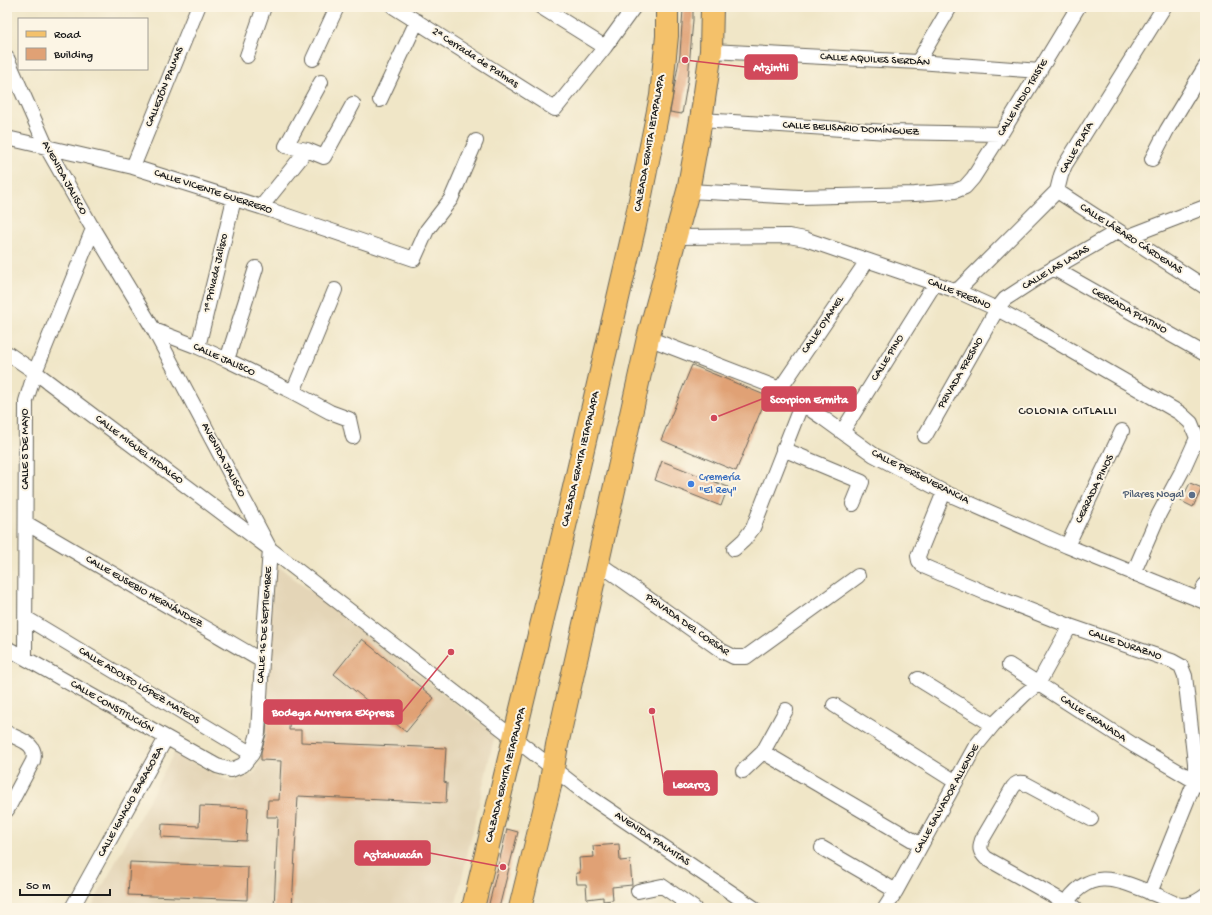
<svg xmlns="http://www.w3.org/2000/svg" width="1212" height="915" font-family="'Gochi Hand',sans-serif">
<rect width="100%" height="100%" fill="#fcf5e5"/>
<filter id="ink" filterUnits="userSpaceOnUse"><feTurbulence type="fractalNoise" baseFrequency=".025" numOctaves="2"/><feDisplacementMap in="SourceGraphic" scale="8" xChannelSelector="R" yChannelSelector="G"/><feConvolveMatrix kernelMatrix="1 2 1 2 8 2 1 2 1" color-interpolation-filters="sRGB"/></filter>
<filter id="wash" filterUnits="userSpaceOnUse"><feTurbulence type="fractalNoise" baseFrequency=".012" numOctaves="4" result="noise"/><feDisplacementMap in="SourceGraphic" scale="16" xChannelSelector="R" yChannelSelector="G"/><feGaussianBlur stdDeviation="0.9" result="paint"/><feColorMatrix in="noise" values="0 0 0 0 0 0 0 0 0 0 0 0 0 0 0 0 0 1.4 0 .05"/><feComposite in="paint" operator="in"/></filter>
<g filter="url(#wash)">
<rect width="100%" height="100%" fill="#f0e6c7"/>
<path fill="#e4d5b7" d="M274 563 495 734 455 908H91L174 753 231 782 254 774 260 762 266 659Z"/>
<g id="blocks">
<path fill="#e0a175" d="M683 9H693V20L688 79 682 114 670 112 680 54Z
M692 365 767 396 736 471 661 440Z
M662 461 728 487 721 506 655 480Z
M1190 483 1202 488 1193 507 1181 501Z
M362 639 434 698 406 732 334 674Z
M268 703 290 704 289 730H301V742L446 748 444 782 447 783 446 803 298 796 292 908H274L278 817H267L268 800H279L281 761 261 760V752L266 734Z
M200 806 248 808 246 841 161 837 162 824 199 826Z
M507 829 518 832 499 908H488Z
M619 844 620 861 630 860 632 885 612 887 613 900 603 901V897L587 899 586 884H577L576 873H580L579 858 594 857 593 846Z
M130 862 248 867 247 900 128 895Z"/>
</g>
</g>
<g filter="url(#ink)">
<use href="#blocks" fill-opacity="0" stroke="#666358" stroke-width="1"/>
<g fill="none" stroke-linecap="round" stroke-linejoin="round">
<g stroke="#666358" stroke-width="16">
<path id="street" d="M394 7 555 109 605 47 634 7
M541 7 605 47
M711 51 918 62 1040 71
M247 56 264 7
M7 58 47 148 93 229 154 330 270 549 590 797 754 908
M313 59 337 7
M918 62 950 7
M321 82 286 146 307 150 324 157 353 104
M380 100 417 21
M701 120 888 132 1001 134
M7 138 133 167 261 207 414 259 427 230 451 199 476 141
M1152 159 1167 130 1205 67
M133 167 198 7
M688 191 800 197 915 194 955 191 965 187 973 178 1001 134 1078 7
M1057 191 1205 287
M261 207 307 150
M675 237 789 236 805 239 957 291 997 309 1027 325 1180 413 1191 423 1197 438 1205 444
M1127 237 1205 207
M1053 268 1205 354
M957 291 1057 191 1061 175 1065 165 1164 7
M154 330 198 347 227 360 293 392 330 412 349 419 353 437
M648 338 780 389 823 418 874 455 944 492 1067 546 1205 602
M198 347 234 199
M7 353 35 372 270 549 262 661 258 733 252 754 243 765 231 770 217 766 7 648
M227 360 256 268
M780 389 867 261
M293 392 335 290
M842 432 935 283
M925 436 997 309 1005 299 1042 275 1118 231
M783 449 862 482 853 504
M944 492 918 556 919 561 923 566 986 593 1070 626 1172 661 1181 666 1185 676 1195 763V781L1150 893
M26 523 262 661
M1067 546 1122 431
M734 549 744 540 753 528 802 403
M597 562 722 651 734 657H746L858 576
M1133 574 1159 514 1183 469 1197 438
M1199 599 1205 585
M26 618 252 754
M25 658 26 401 35 372 93 229
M1009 665 1135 746 1205 787
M918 679 993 725
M834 705 956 782
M7 733C20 740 38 743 33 761L7 810
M763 752 921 845
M743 771 763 752 786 710
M822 848 896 891
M638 891 662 886 694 908
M72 908 166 738
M885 908 896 891 975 747 993 725 1025 694 1038 684 1070 626
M1063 908C1089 863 1121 881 1159 896 1166 899 1175 905 1182 905 1192 905 1198 901 1205 896
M1075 908 986 858C980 852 979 848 982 840L1013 787C1016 783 1018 782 1024 783L1091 819"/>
</g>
<g stroke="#666358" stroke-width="24">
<path id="primary" d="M473 908 563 535 635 225 661 96 667 36V7
M520 908 550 786 557 745 648 338 688 191 701 120 711 51 712 7"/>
</g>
<use href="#street" stroke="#fff" stroke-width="14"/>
<use href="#primary" stroke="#f4c16b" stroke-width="22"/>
</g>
</g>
<circle fill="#3f7fe0" stroke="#fcf5e5" stroke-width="1.5" cx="691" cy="484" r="4"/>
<circle fill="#5c6f8a" stroke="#fcf5e5" stroke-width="1.5" cx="1192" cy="495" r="4"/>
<g text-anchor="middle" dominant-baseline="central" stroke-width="4" stroke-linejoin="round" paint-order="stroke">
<g font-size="11" fill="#1c1c1c" stroke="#fcf5e5">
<text transform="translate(475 58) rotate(33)">2ª Cerrada de Palmas</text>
<text transform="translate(875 60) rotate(3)">CALLE AQUILES SERDÁN</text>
<text transform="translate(165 87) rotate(-68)">CALLEJÓN PALMAS</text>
<text transform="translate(1023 98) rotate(-59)">CALLE INDIO TRISTE</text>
<text transform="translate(851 129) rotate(3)">CALLE BELISARIO DOMÍNGUEZ</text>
<text transform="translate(650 143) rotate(-80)">CALZADA ERMITA IZTAPALAPA</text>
<text transform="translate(1077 148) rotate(-60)">CALLE PLATA</text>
<text transform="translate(64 178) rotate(61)">AVENIDA JALISCO</text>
<text transform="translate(213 192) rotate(18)">CALLE VICENTE GUERRERO</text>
<text transform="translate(1131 239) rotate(33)">CALLE LÁZARO CÁRDENAS</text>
<text transform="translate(1056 268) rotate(-31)">CALLE LAS LAJAS</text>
<text transform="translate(216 273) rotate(-77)">1ª Privada Jalisco</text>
<text transform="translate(959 294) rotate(22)">CALLE FRESNO</text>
<text transform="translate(1129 311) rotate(29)">CERRADA PLATINO</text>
<text transform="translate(823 325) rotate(-56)">CALLE OYAMEL</text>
<text transform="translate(888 358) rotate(-58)">CALLE PINO</text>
<text transform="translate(224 360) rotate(24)">CALLE JALISCO</text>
<text transform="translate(961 373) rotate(-60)">PRIVADA FRESNO</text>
<text transform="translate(26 449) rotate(-90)">CALLE 5 DE MAYO</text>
<text transform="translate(139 450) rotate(37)">CALLE MIGUEL HIDALGO</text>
<text transform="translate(581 459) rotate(-77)">CALZADA ERMITA IZTAPALAPA</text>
<text transform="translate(223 460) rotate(62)">AVENIDA JALISCO</text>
<text transform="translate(920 477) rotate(27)">CALLE PERSEVERANCIA</text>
<text transform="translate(1095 489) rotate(-64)">CERRADA PINOS</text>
<text transform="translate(144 592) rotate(30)">CALLE EUSEBIO HERNÁNDEZ</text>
<text transform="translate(265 625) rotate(-86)">CALLE 16 DE SEPTIEMBRE</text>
<text transform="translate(687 625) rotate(35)">PRIVADA DEL CORSAR</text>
<text transform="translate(1125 645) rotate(19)">CALLE DURAZNO</text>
<text transform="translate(139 686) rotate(31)">CALLE ADOLFO LÓPEZ MATEOS</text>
<text transform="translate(112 707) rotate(30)">CALLE CONSTITUCIÓN</text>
<text transform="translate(1093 719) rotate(33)">CALLE GRANADA</text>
<text transform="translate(506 775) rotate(-76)">CALZADA ERMITA IZTAPALAPA</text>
<text transform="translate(947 799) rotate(-61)">CALLE SALVADOR ALLENDE</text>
<text transform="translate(131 802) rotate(-61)">CALLE IGNACIO ZARAGOZA</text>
<text transform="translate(652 839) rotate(34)">AVENIDA PALMITAS</text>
</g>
<g font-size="11" fill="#366cbe" stroke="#fcf5e5" text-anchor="start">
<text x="699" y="478">Cremería<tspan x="699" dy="13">"El Rey"</tspan></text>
</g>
<g font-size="11" fill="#4e5e75" stroke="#fcf5e5" text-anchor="end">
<text x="1184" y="495">Pilares Nogal</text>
</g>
<g font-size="12" letter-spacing="1" fill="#1c1c1c" stroke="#fcf5e5">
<text x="1068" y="412">COLONIA CITLALLI</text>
</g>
</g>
<path fill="none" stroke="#d1495b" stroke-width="1.5" d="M685 60L745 67M714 418L762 399M451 652L402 712M652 711L664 783M503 867L430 853"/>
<g fill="#d1495b" stroke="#fcf5e5" stroke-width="1.5">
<circle cx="685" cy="60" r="4"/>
<circle cx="714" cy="418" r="4"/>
<circle cx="451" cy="652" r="4"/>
<circle cx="652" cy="711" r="4"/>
<circle cx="503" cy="867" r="4"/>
</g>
<g fill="#d1495b" stroke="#d1495b" stroke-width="1.5">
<rect x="745" y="55" width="52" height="24" rx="4"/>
<rect x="762" y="387" width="94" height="24" rx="4"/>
<rect x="264" y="700" width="138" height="24" rx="4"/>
<rect x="664" y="771" width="53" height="24" rx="4"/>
<rect x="355" y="841" width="75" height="24" rx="4"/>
</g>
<g font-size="12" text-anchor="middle" font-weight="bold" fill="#fff">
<text x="771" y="71">Atzintli</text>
<text x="809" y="403">Scorpion Ermita</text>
<text x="333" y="716">Bodega Aurrera Express</text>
<text x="691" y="788">Lecaroz</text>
<text x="393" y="858">Aztahuacán</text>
</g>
<rect width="1212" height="915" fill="none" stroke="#fcf5e5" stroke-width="24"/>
<rect x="18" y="18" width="130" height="52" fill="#fcf5e5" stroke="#a29e95"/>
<rect x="26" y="31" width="20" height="6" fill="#f4c16b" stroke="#a29e95"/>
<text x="54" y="38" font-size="12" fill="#1c1c1c">Road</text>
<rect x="26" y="48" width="20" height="12" fill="#e0a175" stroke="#a29e95"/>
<text x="54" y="58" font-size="12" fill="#1c1c1c">Building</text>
<path d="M20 889v6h90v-6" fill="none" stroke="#1c1c1c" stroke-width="2"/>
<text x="26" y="889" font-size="12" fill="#1c1c1c" stroke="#fcf5e5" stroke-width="3" paint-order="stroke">50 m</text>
</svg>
